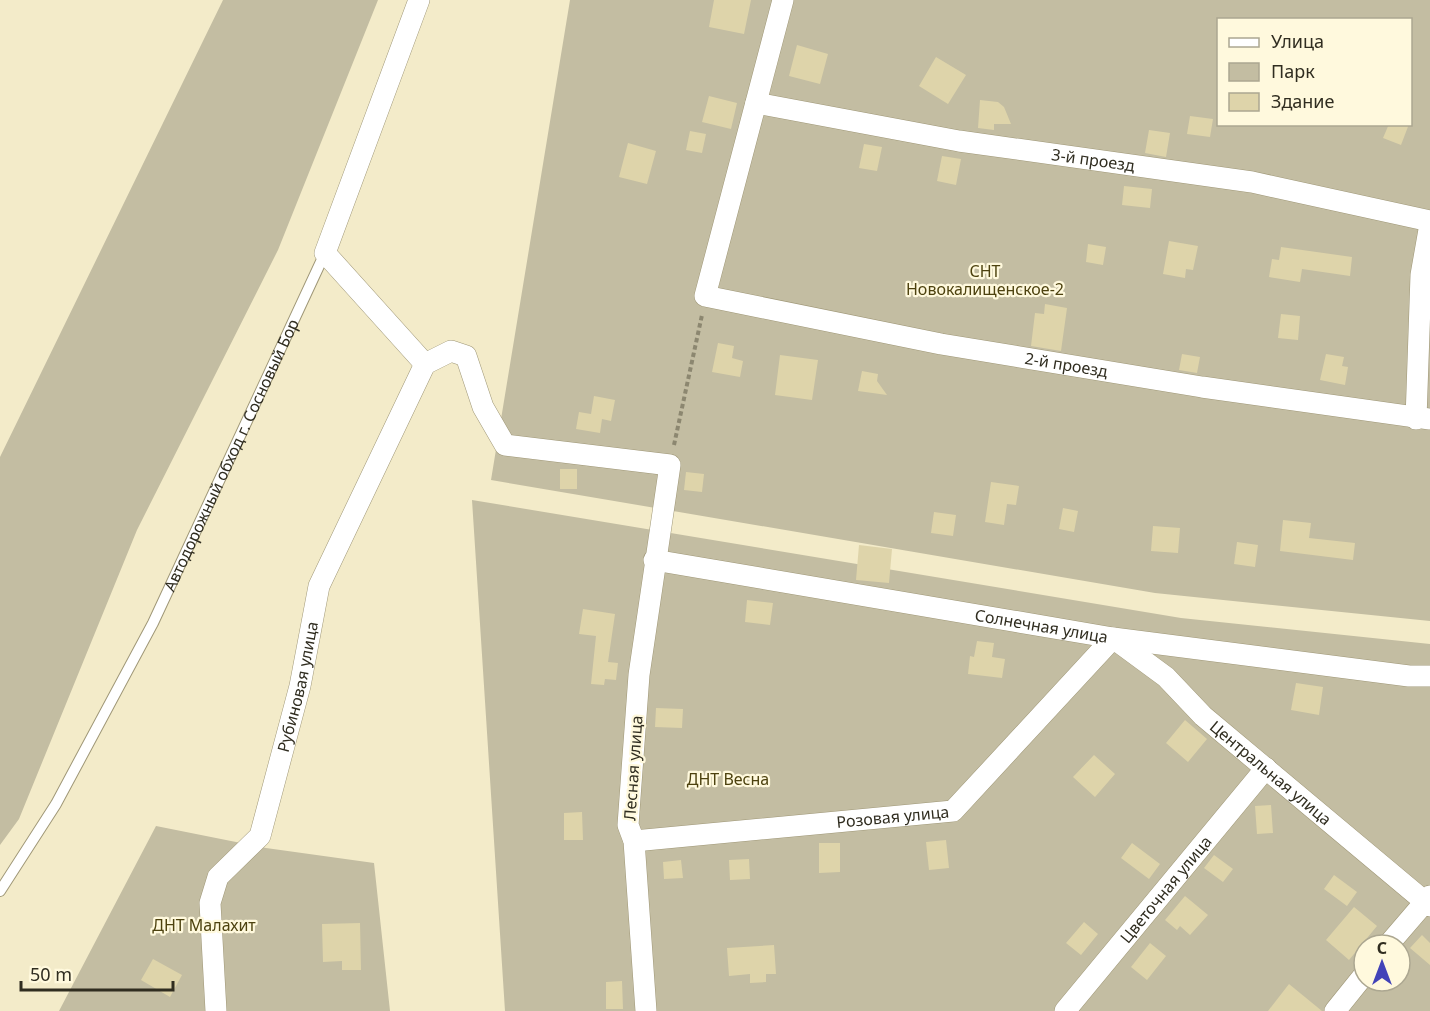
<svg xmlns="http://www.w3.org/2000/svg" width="1430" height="1011" font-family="'Noto Sans',sans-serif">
<rect width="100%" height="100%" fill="#f3ebc9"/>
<path fill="#c3bda2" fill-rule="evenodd" d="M223 0H378L278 250 137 530 19 819 0 845V457Z
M570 0H1430V621L1155 593 491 480ZM1218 20H1410V124H1218Z
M472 500 1181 618 1430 644V1011H505ZM1364 945H1400V981H1364Z
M156 826 266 848 374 863 390 1011H59Z"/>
<path fill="#ded4aa" d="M714 0H751L744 34 709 27Z
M797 45 828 54 820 84 789 76Z
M936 57 966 75 948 104 919 86Z
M709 96 737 103 731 129 702 122Z
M980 100 998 102 1004 107 1011 124H994V130L978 128Z
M1190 116 1213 119 1210 137 1187 134Z
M1389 124H1409L1401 145 1383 138Z
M1149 130 1170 133 1166 157 1145 153Z
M690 131 706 134 702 153 686 150Z
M628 143 656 151 647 184 619 177Z
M864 144 882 147 877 171 859 168Z
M942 156 961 159 956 185 937 181Z
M1124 186 1152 189 1150 208 1122 205Z
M1169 241 1198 246 1193 270 1186 269 1185 278 1163 274Z
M1088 244 1106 247 1103 265 1086 262Z
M1281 247 1352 257 1350 276 1302 269 1300 282 1269 277 1272 259 1279 260Z
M1045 304 1067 308 1061 351 1031 346 1035 313 1044 314Z
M1281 314 1300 316 1298 340 1278 338Z
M718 343 734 346 732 358 743 361 740 377 712 372Z
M1182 354 1200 357 1197 373 1179 370Z
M1326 354 1344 357 1342 366 1348 367 1345 385 1320 380Z
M780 355 818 360 812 400 775 395Z
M862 371 878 374 877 381 887 395 858 391Z
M594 396 615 400 611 421 602 419 600 433 576 429 579 412 591 414Z
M560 469H577V489H560Z
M686 472 704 474 702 492 684 490Z
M991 482 1019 486 1016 505 1007 504 1004 525 985 522Z
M1063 508 1078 511 1074 532 1059 529Z
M934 512 956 515 953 536 931 533Z
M1283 520 1311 523 1309 538 1355 543 1353 560 1280 551Z
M1153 526 1180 528 1178 553 1151 551Z
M1237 542 1258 545 1255 567 1234 564Z
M859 545 892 549 889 583 856 580Z
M747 600 773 603 770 625 745 622Z
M583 609 615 614 608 662 618 663 616 680 605 679 604 685 591 684 596 636 579 634Z
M977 641 994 643 992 657 1005 659 1002 678 968 674 970 656 974 657Z
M1296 683 1323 687 1319 715 1291 710Z
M656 708 683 709 682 728 655 727Z
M1185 720 1207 739 1188 762 1166 743Z
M1094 755 1115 774 1095 797 1073 777Z
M1271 805 1273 833 1257 834 1255 806Z
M582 812 583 840H564V813Z
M946 840 949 868 929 870 926 842Z
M819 843H840V872L819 873Z
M1132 843 1160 864 1149 879 1121 858Z
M1214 855 1233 869 1223 882 1204 868Z
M749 859 750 879 730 880 729 860Z
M681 860 683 878 664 879 663 862Z
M1334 875 1357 892 1347 906 1324 889Z
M1185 896 1208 915 1190 935 1180 926 1177 930 1165 920Z
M1354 907 1377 926 1349 960 1326 940Z
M1084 922 1098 934 1081 955 1066 943Z
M360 923 361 970H342V961L323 962 322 924Z
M1422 935 1430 943V965L1410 948Z
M1150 943 1166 956 1147 980 1131 967Z
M774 945 776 974H766V982L750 983V974L729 976 727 948Z
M153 959 182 975 170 997 141 980Z
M622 981 623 1009H606V982Z
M1289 984 1322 1011H1268Z"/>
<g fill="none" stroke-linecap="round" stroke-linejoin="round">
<g stroke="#9f9777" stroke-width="12">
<g id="service">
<path id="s1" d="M0 891 56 804 153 623 325 253"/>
</g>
</g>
<g stroke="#9f9777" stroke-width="22">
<g id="minor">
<path d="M419 0 325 253 425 364"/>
<path id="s2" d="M783 0 705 296 941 344 1202 387 1430 419"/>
<path id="s3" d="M756 103 959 141 1252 182 1430 221"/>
<path d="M425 364 451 351 466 356 483 407 505 445 670 465 639 675 628 825 634 841 646 1011"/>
<path d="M1416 419 1421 275 1430 224"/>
<path id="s4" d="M654 560 1113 638 1409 676H1430"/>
<path id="s5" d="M634 841 953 811 1113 638 1166 677 1203 716 1430 906"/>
<path d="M1388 945 1430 896"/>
<path id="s6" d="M216 1011 210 903 218 877 260 836 300 686 319 586 425 364"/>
<path id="s7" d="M1065 1011 1266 768"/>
<path d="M1335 1011 1364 975"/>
</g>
</g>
<path stroke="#8c8770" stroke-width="4" stroke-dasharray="4.5 3" stroke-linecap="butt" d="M674 445 702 315"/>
<use href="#service" stroke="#fff" stroke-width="10"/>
<use href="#minor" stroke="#fff" stroke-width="21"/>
</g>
<g text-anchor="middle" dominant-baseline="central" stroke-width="4.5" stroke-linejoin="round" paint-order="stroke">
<g font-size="16" fill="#302d20" stroke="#fff9dd">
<text stroke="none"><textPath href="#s3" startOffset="342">3-й проезд</textPath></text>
<text stroke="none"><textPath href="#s2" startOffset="674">2-й проезд</textPath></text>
<text stroke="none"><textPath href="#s1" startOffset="494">Автодорожный обход г. Сосновый Бор</textPath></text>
<text stroke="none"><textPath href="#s4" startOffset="393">Солнечная улица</textPath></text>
<text stroke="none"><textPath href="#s6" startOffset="348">Рубиновая улица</textPath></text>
<text transform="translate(633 768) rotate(-86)">Лесная улица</text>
<text stroke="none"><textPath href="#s5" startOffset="764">Центральная улица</textPath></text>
<text stroke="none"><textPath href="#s5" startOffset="260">Розовая улица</textPath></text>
<text stroke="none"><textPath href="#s7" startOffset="158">Цветочная улица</textPath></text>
</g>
<g font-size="16" fill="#4d420f" stroke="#fff9dd">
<text x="985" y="271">СНТ<tspan x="985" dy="18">Новокалищенское-2</tspan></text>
<text x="728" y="779">ДНТ Весна</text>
<text x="204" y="925">ДНТ Малахит</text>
</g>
</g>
<rect x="1217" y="18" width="195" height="108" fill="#fff9dd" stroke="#aca791" stroke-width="1.5"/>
<rect x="1229" y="38" width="30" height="9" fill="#ffffff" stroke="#aca791" stroke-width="1.5"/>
<text x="1271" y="48" font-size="18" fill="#302d20">Улица</text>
<rect x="1229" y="63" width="30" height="18" fill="#c3bda2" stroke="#aca791" stroke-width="1.5"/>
<text x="1271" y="78" font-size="18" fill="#302d20">Парк</text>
<rect x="1229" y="93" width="30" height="18" fill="#ded4aa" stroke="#aca791" stroke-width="1.5"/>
<text x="1271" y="108" font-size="18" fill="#302d20">Здание</text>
<g transform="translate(1382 963)"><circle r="28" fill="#fff9dd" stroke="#aca791" stroke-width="1.5"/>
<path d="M0-4.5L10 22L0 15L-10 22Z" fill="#4243b8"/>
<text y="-9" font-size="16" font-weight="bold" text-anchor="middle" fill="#302d20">С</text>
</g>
<path d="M21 981v9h152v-9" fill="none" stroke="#302d20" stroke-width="3"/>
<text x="30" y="981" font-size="18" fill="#302d20" stroke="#fff9dd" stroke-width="4.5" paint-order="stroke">50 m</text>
</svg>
